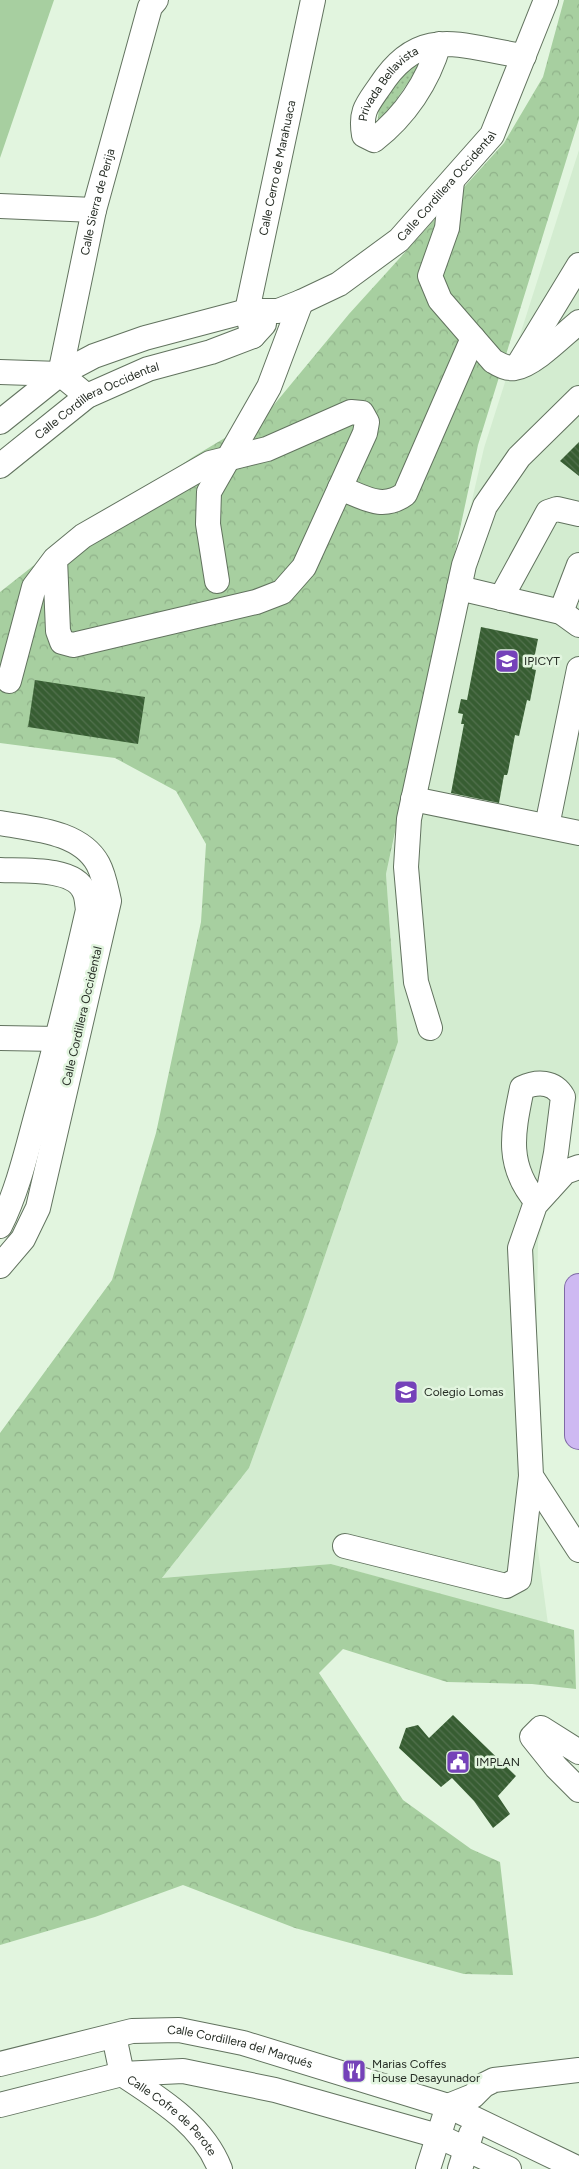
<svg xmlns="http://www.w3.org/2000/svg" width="579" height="2169" font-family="Figtree,sans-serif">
<defs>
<pattern id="forest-crowns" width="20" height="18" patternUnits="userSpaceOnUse" patternTransform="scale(1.25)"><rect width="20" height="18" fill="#a7cfa0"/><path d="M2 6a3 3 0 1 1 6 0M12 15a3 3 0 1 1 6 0" fill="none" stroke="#90b28a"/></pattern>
<pattern id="garden-dots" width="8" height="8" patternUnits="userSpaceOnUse" patternTransform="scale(1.25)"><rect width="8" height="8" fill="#a7cfa0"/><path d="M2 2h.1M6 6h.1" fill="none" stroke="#90b28a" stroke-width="1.8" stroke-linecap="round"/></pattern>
<pattern id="building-back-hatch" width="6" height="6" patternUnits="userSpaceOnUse" patternTransform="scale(1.25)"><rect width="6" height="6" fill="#375d32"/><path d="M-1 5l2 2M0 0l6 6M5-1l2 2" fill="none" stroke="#52714e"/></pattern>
</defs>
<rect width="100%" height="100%" fill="#e2f5df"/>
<path fill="#d3ecd0" d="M579 150V1092L538 1241 534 1521 548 1624 331 1564 162 1578 249 1468 304 1317 398 1042 386 874 484 448Z"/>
<path fill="#a7cfa0" d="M0 0H54L0 158Z"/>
<path fill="url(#forest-crowns)" d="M564 0H579V119L478 445 386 874 398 1042 304 1317 249 1468 162 1578 331 1564 574 1630 576 1689 532 1684 447 1682 343 1649 319 1673 403 1800 471 1849 500 1862 513 1975 464 1974 295 1928 183 1885 95 1917 0 1945V1433L112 1280 156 1133 201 922 206 844 176 791 115 758 0 743V592L61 544 193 457 268 412 349 314 504 143 543 77Z"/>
<path fill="url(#garden-dots)" d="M425 58 378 126C375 95 401 74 425 58Z"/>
<path fill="url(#building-back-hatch)" d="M579 442V476L560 461Z
M481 627 538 639 532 669 536 670 530 701 527 700 519 736 515 735 508 772 507 775H504L499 803 451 793 464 724H461L463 714 458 713 461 699 467 700Z
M35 680 145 697 138 744 28 727Z
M453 1715 516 1776 498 1796 510 1814 493 1828 474 1801 452 1778 441 1787 399 1748 406 1728 418 1725 429 1738Z"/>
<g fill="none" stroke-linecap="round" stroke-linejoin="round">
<g stroke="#62735f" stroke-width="26">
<g id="minor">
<path id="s1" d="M439 44C428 82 405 116 374 140L364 135C360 111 367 105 380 86 421 22 463 48 524 56"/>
<path d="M452 181 447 228 430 276 440 300 493 361C500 365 506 369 515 368 534 365 563 335 579 322"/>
<path d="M0 206 94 210"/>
<path id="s2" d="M253 336 247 311 313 0"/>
<path d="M520 362 579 265"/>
<path d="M0 372 60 374"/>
<path id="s3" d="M87 396 60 374 94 210 150 7 156 0"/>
<path id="s4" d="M0 422 60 374 94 356 145 338 247 311H278L301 302 339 284 399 240 492 135 546 0"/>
<path id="s5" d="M0 466 87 396 148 369 211 352 253 336 264 324"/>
<path d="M340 488C364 497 382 511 405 494L473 338"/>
<path d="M217 581 208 524 209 492 269 387 301 302"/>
<path d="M459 588 561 612 579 625"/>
<path d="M501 598 548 512 557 509 579 514"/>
<path d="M561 612 579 565"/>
<path d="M9 681 34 587 55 559 83 536 210 463 267 449 351 412 362 413 367 422 365 433 304 567 282 592 256 602 73 645 62 642 58 631 55 559"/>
<path d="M413 799 579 833"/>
<path d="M0 823C32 829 80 831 98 864 104 875 106 888 109 901L38 1208 23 1239 0 1266"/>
<path d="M547 826 579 669"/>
<path d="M0 870C22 871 74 867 84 891 87 896 87 904 88 910 72 980 55 1049 36 1117 26 1154 17 1192 0 1226"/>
<path d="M430 1028 416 982 406 867 409 819 464 565 485 506 519 457 579 398"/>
<path d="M0 1038 58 1039"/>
<path d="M579 1167 565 1172 535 1205 520 1248 531 1476 579 1550"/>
<path d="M537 1202C505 1165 513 1132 522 1088 537 1081 554 1081 563 1097L556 1153 549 1189"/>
<path d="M345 1546 506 1586 519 1579 531 1476"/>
<path d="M579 1752 541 1728 532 1737 556 1767 579 1790"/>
<path id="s6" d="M114 2036 122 2074C160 2099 203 2125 220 2169"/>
<path id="s7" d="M0 2064 132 2031 179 2030 243 2043 448 2106 579 2169"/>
<path d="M0 2105 122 2074 183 2071 275 2090 438 2136 509 2169"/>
<path d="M428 2169 448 2106 473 2096 484 2085 494 2080 579 2070"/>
<path d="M460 2169 471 2134"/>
</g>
</g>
<g stroke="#7e69a5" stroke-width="30">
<path id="major" d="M579 1288V1435"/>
</g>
<use href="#minor" stroke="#fff" stroke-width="24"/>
<use href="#major" stroke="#ceb9f2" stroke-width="28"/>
</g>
<defs>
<g id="university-square" transform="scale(1.25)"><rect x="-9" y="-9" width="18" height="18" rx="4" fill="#7542b9" stroke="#e2f5df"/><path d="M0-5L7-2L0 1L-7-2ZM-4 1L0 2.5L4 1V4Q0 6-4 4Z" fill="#fff"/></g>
<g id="school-square" transform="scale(1.25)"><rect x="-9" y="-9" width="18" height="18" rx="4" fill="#7542b9" stroke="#e2f5df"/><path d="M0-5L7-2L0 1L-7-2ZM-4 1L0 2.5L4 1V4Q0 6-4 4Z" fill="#fff"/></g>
<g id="civic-square" transform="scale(1.25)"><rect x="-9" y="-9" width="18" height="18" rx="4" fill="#7542b9" stroke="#e2f5df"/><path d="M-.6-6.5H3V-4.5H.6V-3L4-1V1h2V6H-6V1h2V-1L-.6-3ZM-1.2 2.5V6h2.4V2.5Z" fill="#fff"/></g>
<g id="restaurant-square" transform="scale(1.25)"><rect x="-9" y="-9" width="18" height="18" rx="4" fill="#7542b9" stroke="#e2f5df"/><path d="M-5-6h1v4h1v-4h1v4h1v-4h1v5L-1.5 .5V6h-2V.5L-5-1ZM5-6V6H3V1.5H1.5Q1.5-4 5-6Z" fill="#fff"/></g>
</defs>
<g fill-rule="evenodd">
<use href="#university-square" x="507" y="661"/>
<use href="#school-square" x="406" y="1392"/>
<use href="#civic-square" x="458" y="1762"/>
<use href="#restaurant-square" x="354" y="2071"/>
</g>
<g text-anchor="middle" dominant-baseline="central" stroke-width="5" stroke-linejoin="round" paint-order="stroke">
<g font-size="12" fill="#262d25" stroke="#e2f5df">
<text stroke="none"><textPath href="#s1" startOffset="189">Privada Bellavista</textPath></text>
<text stroke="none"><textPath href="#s2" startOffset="172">Calle Cerro de Marahuaca</textPath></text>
<text stroke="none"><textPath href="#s4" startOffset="519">Calle Cordillera Occidental</textPath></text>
<text stroke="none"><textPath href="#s3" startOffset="211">Calle Sierra de Perija</textPath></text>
<text stroke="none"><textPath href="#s5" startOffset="118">Calle Cordillera Occidental</textPath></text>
<text transform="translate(82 1016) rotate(-77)">Calle Cordillera Occidental</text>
<text stroke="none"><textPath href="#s7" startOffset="246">Calle Cordillera del Marqués</textPath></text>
<text stroke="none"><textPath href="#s6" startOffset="104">Calle Cofre de Perote</textPath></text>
</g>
<g font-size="12" fill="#262d25" stroke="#e2f5df" text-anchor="start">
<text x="524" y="661">IPICYT</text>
<text x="424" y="1392">Colegio Lomas</text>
<text x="476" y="1762">IMPLAN</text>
<text x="372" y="2064">Marias Coffes<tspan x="372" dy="14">House Desayunador</tspan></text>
</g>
</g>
</svg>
